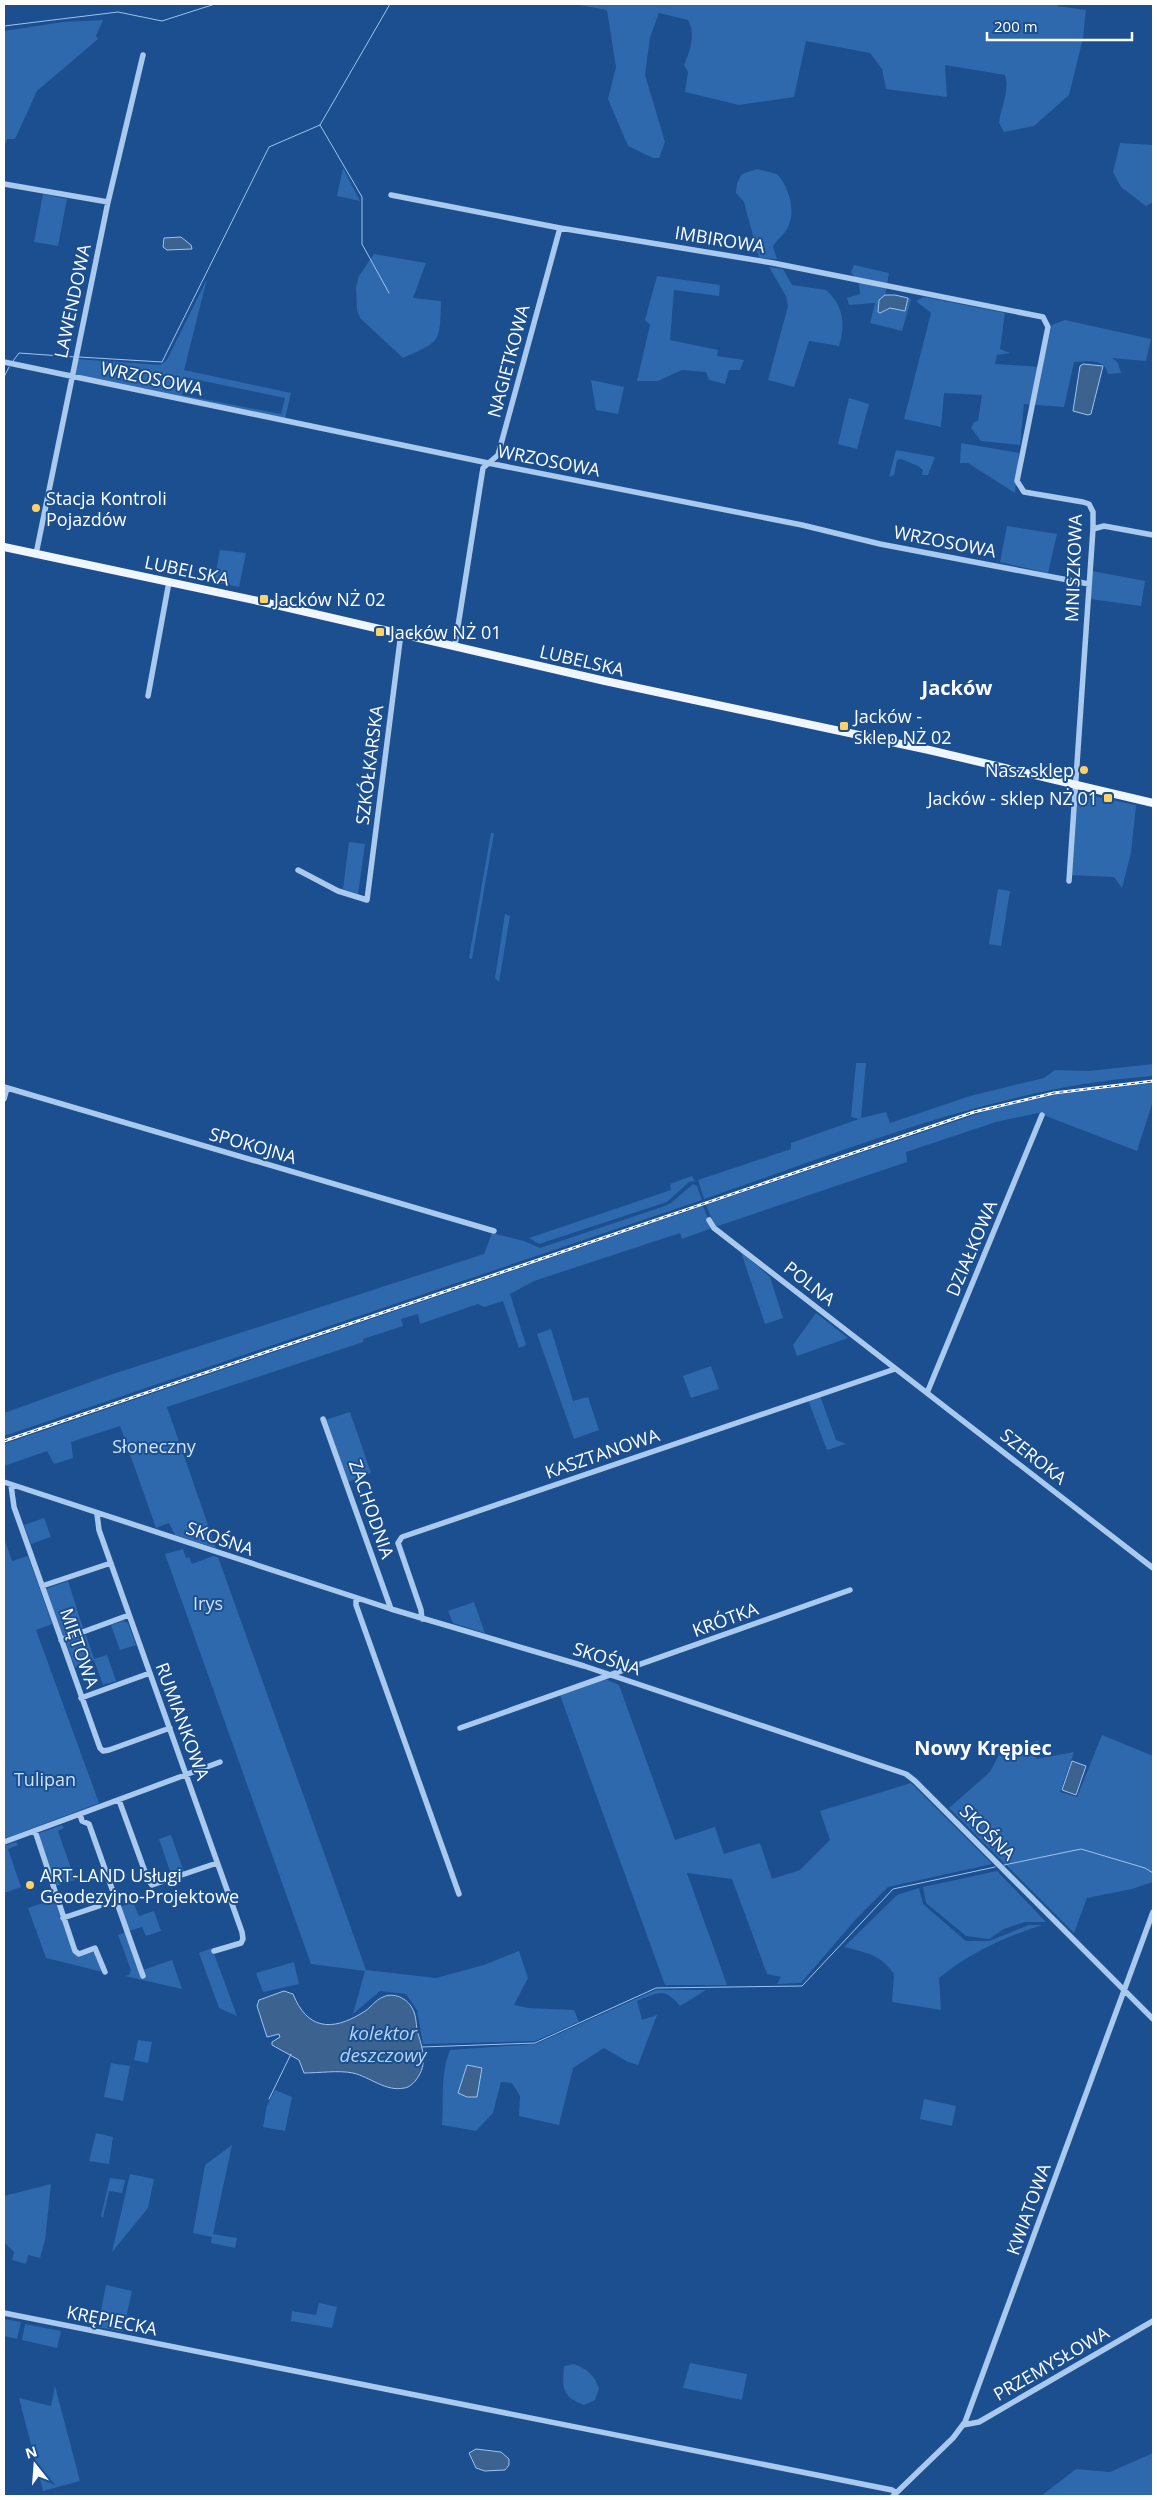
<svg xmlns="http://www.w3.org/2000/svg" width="1157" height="2500" font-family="'Open Sans',sans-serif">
<rect width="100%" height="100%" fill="#1b4f8f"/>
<path fill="#2e69ad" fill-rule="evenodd" d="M575 4H1058L1057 6 1086 10 1083 38 1069 95 1034 126 1004 132 999 123C1001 107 1010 90 1005 75L945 65 947 97 886 89 882 69 870 53 806 41 794 97 739 105 685 92 688 72 684 65C690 51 696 34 688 20L659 13 650 37 645 75 665 142 659 158H653L628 146 608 99 616 67 607 10Z
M103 20 96 36 98 39 37 91 15 139H7L4 147V31L63 22Z
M1120 143 1153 145V202L1146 206 1121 187 1113 172Z
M343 168 360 201 337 196Z
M757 169 777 174C789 187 797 212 787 229 783 236 776 240 773 247L777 259 759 258 744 202 736 193 737 183 742 174Z
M43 194 67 199 58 246 34 242Z
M374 254 426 263 413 298 441 301C440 343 441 341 403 358L360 318 357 310 356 287 359 276Z
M854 265 889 273 885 296 879 300 880 313 890 308 905 311 908 298 911 299 902 331 870 323 875 303 849 305 847 298 860 294 859 284 851 272Z
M769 267 783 269 792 285 826 290C843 305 846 324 839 346L809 341 794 387 768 380 788 306 786 296Z
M657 276 720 285 719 296 674 290 670 340 718 350 717 356 744 360 740 370H729L725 384 709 380 706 372 682 370 658 381H637L650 325 645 320Z
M207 279 184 370 291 393 285 419 73 376 77 359 160 365 167 360ZM184 377 285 398 281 414 182 395Z
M924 297 1005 313 1000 349 1010 353 997 355 995 364 1041 367 1052 325 1065 320 1151 339 1146 361 1112 358 1118 363 1121 373 1108 374C1104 357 1088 362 1074 362L1064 407 1024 404 1020 445 981 441 971 428 974 422 978 421 982 395 944 393 941 427 904 419 931 313 916 301Z
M591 380 624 387 618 414 596 410Z
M849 398 869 404 857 449 838 444Z
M961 443 1019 453 1015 493 968 463H960Z
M896 450 935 457 928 475H922L923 470 918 466 901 459 897 460 894 475 889 477Z
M1007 526 1057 534 1048 573 1000 562Z
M220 550 246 553 239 587 214 582Z
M1092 571 1145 581 1141 606 1090 599Z
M1078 793 1136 805 1131 853 1122 888 1114 877 1069 875Z
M491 833H494L472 959 469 958Z
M349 842 365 844 358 894 343 889Z
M998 889 1010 891 1001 946 989 944Z
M505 914 510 916 499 982 495 978Z
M856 1063H866L861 1118 886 1112 890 1123 970 1096 1044 1078 1055 1070 1089 1071 1153 1064V1076C997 1087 850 1149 704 1199L698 1180 791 1149V1143L859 1119 851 1117Z
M1153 1083V1101L1137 1151 1038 1113 996 1122 906 1152 907 1162 715 1227 706 1205 998 1107 1059 1094Z
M692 1176 695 1181 689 1182 667 1202 539 1244 529 1238 671 1190 670 1184Z
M693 1184 697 1186 702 1200 4 1436V1413L110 1375 484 1254 492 1233 524 1241 540 1248 662 1207 671 1203Z
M703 1206 712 1228 682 1239 680 1233 534 1281 510 1294 526 1345 519 1348 503 1301 484 1307 478 1304 420 1324 418 1314 401 1319 403 1326 363 1339V1342L167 1407 216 1548 175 1535 169 1523 156 1528 120 1426 71 1442 73 1458 54 1464 47 1451 4 1466V1444Z
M741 1252 770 1277 783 1318 765 1324Z
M816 1313 848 1338 797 1356 793 1345Z
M551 1329 573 1401 588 1397 599 1430 574 1439 537 1334Z
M711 1366 719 1389 691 1398 683 1376Z
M820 1396 836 1440 846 1444 827 1450 808 1400Z
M350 1412 371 1473 348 1482 325 1420Z
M44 1518 51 1537 31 1544 24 1525Z
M4 1538 12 1561 28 1556 52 1624 36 1630 99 1803 4 1839Z
M183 1549 186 1558 189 1557 192 1564 213 1556 218 1557 366 1970 436 1978 484 1965 519 1951 528 1978 514 2005 528 2008 574 2010 579 2022 535 2041 423 2044 417 2010 406 1994 380 1991 353 2014 365 1971 311 1964 165 1554Z
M68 1581 83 1628 63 1636 46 1589Z
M474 1602 485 1633 453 1623 448 1611Z
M123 1621 128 1623 136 1645 120 1650 111 1625Z
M86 1635 94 1659 107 1655 116 1681 103 1685 94 1660 75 1667 66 1642Z
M605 1679 619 1685 675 1840 715 1827 724 1854 760 1843 772 1879 800 1870 830 1840 820 1811 911 1783 992 1864 888 1887 856 1919 801 1983 777 1984 781 1977 767 1974 732 1879 687 1873 727 1985H665L560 1695Z
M1102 1735 1153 1756V1882L1132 1889 1087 1898 1074 1933 949 1808 990 1772 1000 1753 1039 1740 1036 1759 1074 1752 1060 1792 1077 1797Z
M62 1825 64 1828 58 1831 75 1880 55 1886 37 1834Z
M171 1835 184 1872 172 1877 159 1839Z
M16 1842 18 1845 8 1849 21 1887 4 1893V1846Z
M997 1871 1046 1922H1025L1004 1929 989 1939 966 1936 926 1903 923 1887Z
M919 1888 923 1904 966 1941H989L1029 1925H1042C1005 1937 969 1953 939 1978L941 2010 892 2002 894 1974C880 1954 867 1953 844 1947L897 1895Z
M55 1899 74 1954 95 1952 103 1972 46 1958 28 1908Z
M133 1902 139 1916 154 1911 161 1931 146 1936 142 1927 129 1931 120 1907Z
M126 1932 140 1971 172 1960 182 1989 125 1976 129 1975 131 1970 118 1935Z
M212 1948 237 2016 219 2008 199 1953Z
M294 1962 299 1984 263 1992 256 1973Z
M656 1990H706L680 2006C664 1986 657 1993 637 2001L642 2020 657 2015 638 2065 628 2062 604 2048 573 2068 559 2125 519 2116 520 2096 512 2083 501 2082 493 2113 476 2131 442 2125C444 2099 440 2075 450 2050L536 2044Z
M138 2040 152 2042 148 2063 134 2060Z
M111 2063 130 2066 123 2101 104 2097Z
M275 2090 292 2097 285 2131 263 2127 267 2106Z
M924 2099 956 2106 952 2126 920 2119Z
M96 2133 113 2137 109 2164 89 2161Z
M232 2145 213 2234 237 2238 235 2248 211 2243 212 2237 193 2233 205 2165Z
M130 2174 154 2179 148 2208 112 2252Z
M110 2178 125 2180 122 2193 109 2191 103 2218 101 2216Z
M51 2184 45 2240 40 2258 28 2255 26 2264 12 2260 14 2252 4 2242V2196Z
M106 2285 132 2291 123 2332 98 2327Z
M319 2303 337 2307 332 2328 291 2321 292 2311 316 2315Z
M4 2319 21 2322 17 2339 4 2336Z
M25 2324 61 2331 57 2348 22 2340Z
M690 2363 747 2374 742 2400 683 2388Z
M574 2364C587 2369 594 2375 599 2388L595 2400 584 2405C562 2396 562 2389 564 2366Z
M55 2386 80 2481 43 2491 19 2398 51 2406Z
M1153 2453V2496H1041L1076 2469 1110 2472Z"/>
<path fill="#3c6290" stroke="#9cc4f0" d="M181 237 191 245 192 249 167 250 163 247 164 238Z
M885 295H895L908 298 905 311 890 308 880 313 878 312 879 300Z
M1083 364 1103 366 1091 414 1088 415 1073 411 1080 366Z
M1072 1761 1086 1766 1076 1795 1062 1790Z
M284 1991 293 1994C307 2029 331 2032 362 2013 370 2009 375 2000 383 1997 393 1992 407 1998 412 2008 416 2014 416 2023 417 2030 422 2048 429 2063 416 2080 413 2084 408 2088 404 2088 386 2092 370 2077 353 2073 338 2070 320 2073 304 2073L299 2060 272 2045V2042L280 2037 279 2034 267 2037 257 2006 259 2000Z
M467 2065 482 2068 477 2097H467L458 2093Z
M476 2449 501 2452 509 2459V2465L505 2470 485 2471 476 2468 469 2453Z"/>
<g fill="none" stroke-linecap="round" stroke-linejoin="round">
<path stroke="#9cc4f0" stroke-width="1" d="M4 26 118 12 162 21 215 4
M320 125 362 197V244L389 293
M79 357 162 362 269 147 320 125 390 4
M13 361 19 353 75 357
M4 377 9 367
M1004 1865 1081 1849 1145 1868 1153 1873
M422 2047 535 2043 656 1988 802 1986 893 1889 995 1867
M269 2099 291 2054"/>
<path stroke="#a9c9ee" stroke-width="5.5" d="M4 184 108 202
M391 195 560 228 773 263 1043 317 1048 327 1017 481 1024 492 1083 502 1089 504 1093 512V529L1069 881
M4 362 488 463 802 525 880 544 1089 584
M1093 529 1104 526 1153 535
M36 554 108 202 143 55
M455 645 483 468 498 455 560 228
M148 696 169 582
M298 870 338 891 367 900 401 633
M4 1087 494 1231
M4 1099 7 1088
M709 1220 714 1228 1153 1568
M927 1393 1042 1115
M323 1419 391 1609
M4 1482 391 1609 584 1666 906 1774 915 1781 1153 2019
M11 1485 14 1507 100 1748 103 1751 109 1750 170 1728
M97 1514 99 1530 242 1932 243 1939 241 1943 214 1951
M42 1586 111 1563
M356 1598V1605L459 1894
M422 1619 421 1610 398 1543 402 1537 895 1369
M61 1640 129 1615
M81 1698 150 1673
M460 1728 850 1590
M119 1800 148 1880 152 1885 217 1863
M80 1814 220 1762
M35 1831 75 1951 79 1954 95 1948 105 1972
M4 1842 80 1814 82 1821 89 1824 143 1976
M63 1918 99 1906
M4 2313 892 2490 896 2493
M963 2425 979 2422 1153 2321
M893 2496 953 2438 965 2422 1153 1912"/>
<path stroke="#f0f6ff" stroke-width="8" d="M4 547 263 602 605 681 929 750 1153 803"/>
<g stroke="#fff" stroke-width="3">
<path id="rail" d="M4 1441 974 1112 1054 1093 1153 1081"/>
</g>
<use href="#rail" stroke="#1b4f8f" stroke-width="1" stroke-dasharray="4" stroke-linecap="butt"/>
</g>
<g fill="#ffd166" stroke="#1b4f8f" stroke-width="2">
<circle cx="36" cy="508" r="5"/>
<rect x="259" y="594" width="10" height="10" rx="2.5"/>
<rect x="375" y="627" width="10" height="10" rx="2.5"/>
<rect x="839" y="721" width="10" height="10" rx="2.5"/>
<circle cx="1084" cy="770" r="5"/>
<rect x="1103" y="793" width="10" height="10" rx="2.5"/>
<circle cx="30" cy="1885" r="5"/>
</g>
<g text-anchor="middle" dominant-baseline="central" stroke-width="4" stroke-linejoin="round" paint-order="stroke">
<g font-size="18" fill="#fff" stroke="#1b4f8f">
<text transform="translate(720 239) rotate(9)">IMBIROWA</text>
<text transform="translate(72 301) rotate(-78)">LAWENDOWA</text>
<text transform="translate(508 361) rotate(-75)">NAGIETKOWA</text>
<text transform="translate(152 378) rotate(12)">WRZOSOWA</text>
<text transform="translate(549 460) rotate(11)">WRZOSOWA</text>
<text transform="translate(945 541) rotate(11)">WRZOSOWA</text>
<text transform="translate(1073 568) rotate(-88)">MNISZKOWA</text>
<text transform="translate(187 570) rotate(12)">LUBELSKA</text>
<text transform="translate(582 660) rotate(13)">LUBELSKA</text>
<text transform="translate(369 765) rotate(-83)">SZKÓŁKARSKA</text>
<text transform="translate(253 1145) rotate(16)">SPOKOJNA</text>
<text transform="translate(971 1248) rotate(-67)">DZIAŁKOWA</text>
<text transform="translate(810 1283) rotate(38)">POLNA</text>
<text transform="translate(602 1453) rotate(-19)">KASZTANOWA</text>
<text transform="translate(1034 1456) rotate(38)">SZEROKA</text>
<text transform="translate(372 1509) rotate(71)">ZACHODNIA</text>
<text transform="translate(220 1538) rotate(19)">SKOŚNA</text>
<text transform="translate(725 1619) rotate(-20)">KRÓTKA</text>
<text transform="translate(80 1648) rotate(71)">MIĘTOWA</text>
<text transform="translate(607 1658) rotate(18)">SKOŚNA</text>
<text transform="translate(183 1721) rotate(70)">RUMIANKOWA</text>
<text transform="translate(988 1832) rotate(45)">SKOŚNA</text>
<text transform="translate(1028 2209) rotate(-70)">KWIATOWA</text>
<text transform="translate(112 2320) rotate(11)">KRĘPIECKA</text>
<text transform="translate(1051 2363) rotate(-30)">PRZEMYSŁOWA</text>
</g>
<g font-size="18" fill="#fff" stroke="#1b4f8f" text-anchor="start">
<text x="46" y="498">Stacja Kontroli<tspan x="46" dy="21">Pojazdów</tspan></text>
<text x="274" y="599">Jacków NŻ 02</text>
<text x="390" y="632">Jacków NŻ 01</text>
<text x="854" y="716">Jacków -<tspan x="854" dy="21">sklep NŻ 02</tspan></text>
<text x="1074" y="770" text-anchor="end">Nasz sklep</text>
<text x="1098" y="798" text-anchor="end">Jacków - sklep NŻ 01</text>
<text x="40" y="1875">ART-LAND Usługi<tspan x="40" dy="21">Geodezyjno-Projektowe</tspan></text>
</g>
<g font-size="18" fill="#cfe3fa" stroke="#1b4f8f">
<text x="154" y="1446">Słoneczny</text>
<text x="208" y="1603">Irys</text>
<text x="45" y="1779">Tulipan</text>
</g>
<g font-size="19" font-style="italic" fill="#b5d3f5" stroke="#1b4f8f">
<text x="383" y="2033">kolektor<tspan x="383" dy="22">deszczowy</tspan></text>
</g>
<g font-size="20" font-weight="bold" fill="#fff" stroke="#1b4f8f">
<text x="957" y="687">Jacków</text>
<text x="983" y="1747">Nowy Krępiec</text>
</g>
</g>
<rect width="1157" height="2500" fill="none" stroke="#ffffff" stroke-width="10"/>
<g transform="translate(35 2465) rotate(343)" stroke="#1b4f8f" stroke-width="4" paint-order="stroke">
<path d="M0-4L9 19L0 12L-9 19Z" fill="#ffffff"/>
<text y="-8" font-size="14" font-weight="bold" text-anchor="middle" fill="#ffffff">N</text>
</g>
<path d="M987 32v8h145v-8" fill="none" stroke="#ffffff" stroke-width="2.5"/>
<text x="994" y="32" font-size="15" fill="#ffffff" stroke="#1b4f8f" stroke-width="4" paint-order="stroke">200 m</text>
</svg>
